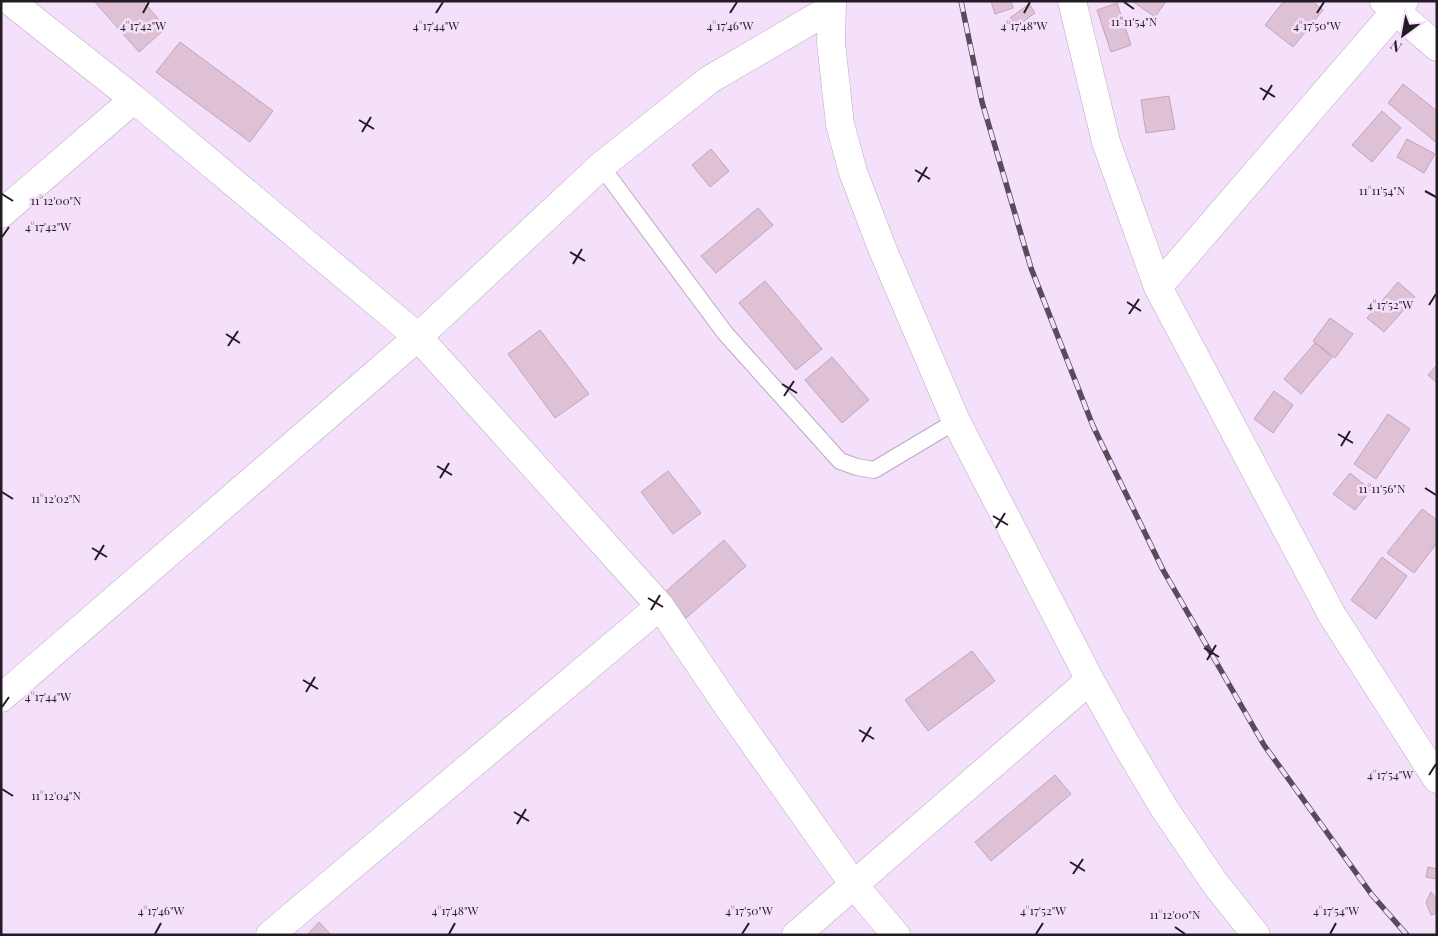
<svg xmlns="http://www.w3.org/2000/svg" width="1438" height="936" font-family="'Playfair Display',serif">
<rect width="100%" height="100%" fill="#f5e0fb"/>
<path fill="#dec1d4" stroke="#c1a5b7" d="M94 1H143L166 28 139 52Z
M991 1H1011L1013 8 995 14Z
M1132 1H1166L1155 17Z
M1284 1H1312L1323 10 1293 47 1265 25Z
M1117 3 1131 45 1111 52 1097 10Z
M1029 4 1035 13 1017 26 1010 18Z
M180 42 273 111 250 142 156 72Z
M1403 84 1437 111V143L1388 103Z
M1169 96 1175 129 1146 133 1141 100Z
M1382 111 1401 128 1372 162 1352 145Z
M1407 139 1435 154 1424 173 1397 157Z
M711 149 729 171 710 187 692 165Z
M758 208 773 225 716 273 701 256Z
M765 281 822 349 796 370 739 303Z
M1398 282 1415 297 1384 332 1367 318Z
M1330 318 1353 334 1335 358 1313 341Z
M540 330 589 394 555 418 508 354Z
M1315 343 1332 357 1301 394 1284 379Z
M832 357 869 400 842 423 805 380Z
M1437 365V383L1428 375Z
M1274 391 1293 405 1273 433 1254 419Z
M1388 414 1410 429 1376 479 1354 464Z
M668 471 701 513 673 534 641 492Z
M1350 473 1371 490 1355 510 1333 494Z
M1422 509 1437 520V543L1414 573 1387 553Z
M724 540 746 566 686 618 664 593Z
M1382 557 1407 576 1376 619 1351 600Z
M972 651 995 681 928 731 905 700Z
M1055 775 1071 794 991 861 975 842Z
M1428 867 1437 869V879L1426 877Z
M1431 892 1437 899V913L1431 915 1426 902Z
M319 922 331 935H307Z"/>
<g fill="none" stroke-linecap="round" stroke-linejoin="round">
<g stroke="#bca8c1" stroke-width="18">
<path id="lane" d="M601 166 725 333 840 461 857 467 874 470 956 421"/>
</g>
<g stroke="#bca8c1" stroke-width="29">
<path id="street" d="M10 1 134 99 418 337 660 606 729 708 854 885 896 935
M832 1 831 43 840 124 853 172 882 248 956 421 1090 680 1123 739 1164 808 1214 882 1256 935
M1072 1 1106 142 1158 287 1332 615 1437 779
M1384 1 1437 47
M1 214 134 99
M1158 287 1404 1
M1 698 418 337 601 166 709 80 832 8
M270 935 660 606
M796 935 1090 680"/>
</g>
<use href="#lane" stroke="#fff" stroke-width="16"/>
<use href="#street" stroke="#fff" stroke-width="28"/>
<g stroke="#574c59" stroke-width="5.5">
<path id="rail" d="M961 1 982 102 1031 268 1093 426 1163 570 1264 745 1372 895 1407 935"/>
</g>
<use href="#rail" stroke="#f5e0fb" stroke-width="4" stroke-dasharray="11" stroke-linecap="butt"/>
</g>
<path fill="none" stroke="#241c25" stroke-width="2" d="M1124 2 1134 9M143 13 149 2M436 13 443 2M730 13 737 2M1024 13 1030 2M1317 13 1324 2M1260 88 1275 97M1263 100 1272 85M359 120 374 129M362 132 371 117M915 170 930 179M918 182 927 167M1425 191 1436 197M2 194 13 201M2 237 9 227M570 252 585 261M573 264 582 249M1127 302 1141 311M1429 305 1436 294M1129 314 1139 299M226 334 240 343M228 346 238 331M782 384 797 393M784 396 794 381M1338 434 1353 443M1341 446 1350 431M437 466 452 475M440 478 449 463M1425 488 1436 495M2 492 13 499M993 516 1008 525M996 528 1005 513M92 548 107 557M95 560 104 545M648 598 663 607M651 610 660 595M1204 648 1219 657M1207 660 1216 645M303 680 318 689M306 692 315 677M2 707 9 697M859 730 874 739M862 742 871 727M1429 775 1436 764M2 789 13 796M514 812 529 821M517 824 526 809M1070 862 1085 871M1073 874 1083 859M1175 927 1185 934M155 934 161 923M449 934 455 923M742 934 749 923M1036 934 1043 923M1330 934 1336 923"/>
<g font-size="12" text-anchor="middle" fill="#241c25" stroke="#f5e0fb" stroke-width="5" stroke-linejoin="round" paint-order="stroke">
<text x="1134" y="26">11°11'54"N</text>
<text x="143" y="30">4°17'42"W</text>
<text x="436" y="30">4°17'44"W</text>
<text x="730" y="30">4°17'46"W</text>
<text x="1024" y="30">4°17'48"W</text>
<text x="1317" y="30">4°17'50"W</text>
<text x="1382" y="195">11°11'54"N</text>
<text x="56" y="205">11°12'00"N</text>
<text x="48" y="231">4°17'42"W</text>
<text x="1390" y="309">4°17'52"W</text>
<text x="1382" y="493">11°11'56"N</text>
<text x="56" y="503">11°12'02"N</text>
<text x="48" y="701">4°17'44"W</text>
<text x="1390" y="779">4°17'54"W</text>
<text x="56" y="800">11°12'04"N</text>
<text x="161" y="915">4°17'46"W</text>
<text x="455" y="915">4°17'48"W</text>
<text x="749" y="915">4°17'50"W</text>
<text x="1043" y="915">4°17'52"W</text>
<text x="1336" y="915">4°17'54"W</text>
<text x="1175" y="919">11°12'00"N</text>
</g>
<rect width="1438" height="936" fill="none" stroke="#241c25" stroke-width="5"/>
<g transform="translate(1403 35) rotate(212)" stroke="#f5e0fb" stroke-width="4" paint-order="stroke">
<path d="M0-4L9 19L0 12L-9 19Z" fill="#241c25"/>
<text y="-8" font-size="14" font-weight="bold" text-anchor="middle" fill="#241c25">N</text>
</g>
</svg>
